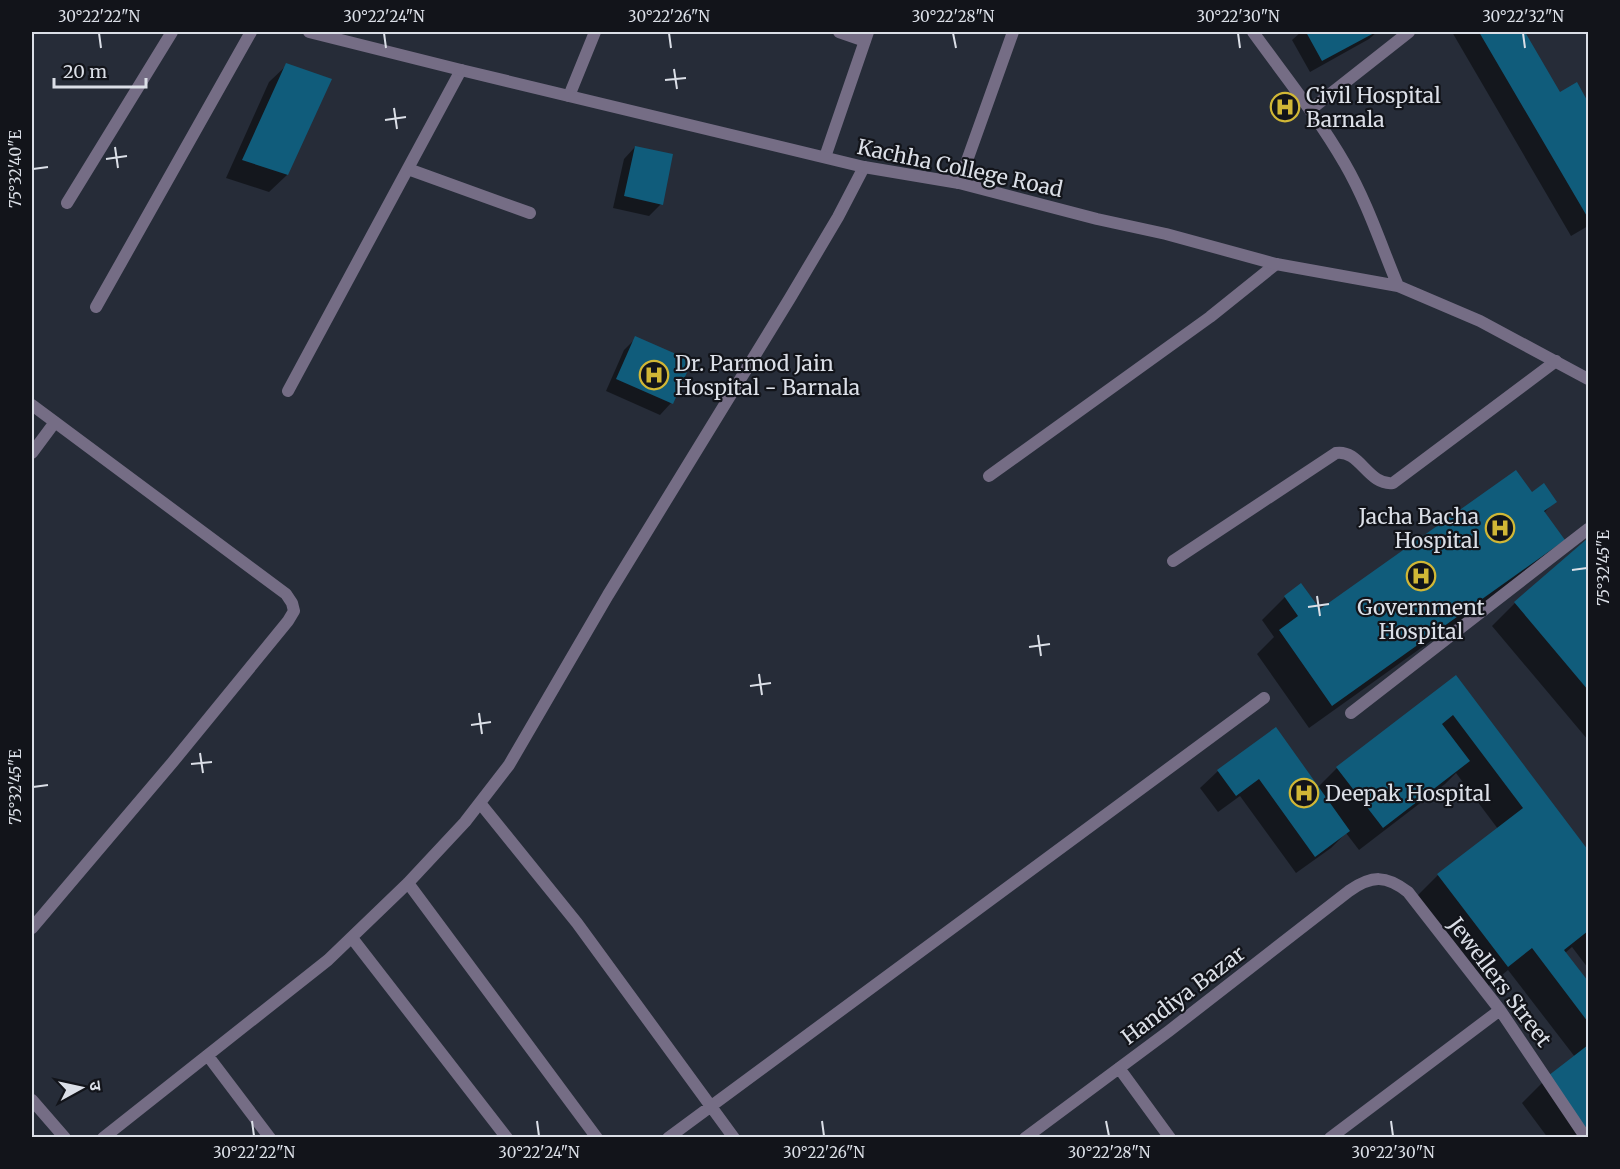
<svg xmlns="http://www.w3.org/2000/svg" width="1620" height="1169" font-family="Merriweather,'Noto Sans Devanagari',serif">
<rect width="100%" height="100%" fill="#262c38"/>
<path fill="#0007" d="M1301 32H1377L1369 39 1310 72 1292 40Z
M1452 32H1523L1559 94 1576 84 1588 105V226L1571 236Z
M287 65 330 80 287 175 269 192 226 178 269 82Z
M635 147 661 204 649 216 613 208 624 159Z
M636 338 671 403 660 415 606 391 624 350Z
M1531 494 1555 501 1544 513 1563 540 1540 563 1309 728 1257 654 1274 637 1262 620 1285 597 1301 585 1319 611Z
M1588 540V740L1492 626 1515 603Z
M1455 677 1588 852V968L1572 947 1565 953 1588 984V1138H1548L1522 1103 1545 1080 1575 1057 1508 970 1485 989 1415 898 1438 875 1498 829 1456 773 1445 784 1359 850 1346 833 1331 848 1296 873 1240 796 1218 812 1200 788 1218 771 1318 787 1337 768Z"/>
<path fill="#105c7b" d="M1306 32H1376L1322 61Z
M1479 32H1525L1560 92 1577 82 1588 102V218Z
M286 63 332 79 288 175 242 160Z
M635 146 673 154 663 205 624 196Z
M635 336 692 361 673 404 616 379Z
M1516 470 1532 492 1544 483 1557 502 1544 511 1565 540 1332 706 1279 630 1298 616 1284 596 1301 583 1320 609Z
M1588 538V690L1514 602Z
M1456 675 1588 850V931L1564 950 1588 981V1022L1532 948 1508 967 1437 874 1523 808 1453 715 1442 724 1470 761 1383 828 1336 767Z
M1276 727 1350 831 1315 857 1259 779 1236 796 1217 770Z
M1588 1045V1138L1544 1079Z"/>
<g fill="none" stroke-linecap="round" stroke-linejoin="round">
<path stroke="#756d85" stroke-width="12" d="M1310 110 1409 32
M1173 561 1336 453C1360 449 1368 486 1393 483L1556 361
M1351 713 1588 529"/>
<path stroke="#756d85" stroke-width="12" d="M839 32 865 41
M569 96 595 32
M825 157 868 32
M408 169 530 213
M959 183 1013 32
M67 203 172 32
M96 307 251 32
M288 391 461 70
M32 405 286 594 292 603 294 611 288 621 172 763 32 928
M32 453 55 422
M989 476 1210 317 1276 264
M480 803 577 923 734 1138
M408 883 597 1138
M352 938 507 1138
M208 1056 270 1138
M1119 1068 1170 1138
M32 1100 65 1138
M103 1138 328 960 408 883 465 822 509 765 608 595 790 298 838 217 864 167
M668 1138 1264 698
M1025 1138 1169 1031 1349 891C1372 875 1386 875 1408 892L1500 1010 1586 1138
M1330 1138 1500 1010"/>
<path stroke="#756d85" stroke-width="12" d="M309 32 461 70 864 167 959 183 1097 219 1166 234 1276 264 1398 286 1480 321 1588 379
M1253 32C1284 75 1318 117 1345 164 1367 202 1381 245 1398 286"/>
</g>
<path fill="none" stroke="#dbdfe7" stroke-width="2" d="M99 33 101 48M384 33 386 48M669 33 671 48M953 33 956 48M1238 33 1240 48M1523 33 1525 48M674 69 677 89M665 80 686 78M394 108 397 129M385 120 406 117M115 147 118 168M106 159 127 156M33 169 48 167M1572 570 1587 568M1317 596 1320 616M1308 607 1329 604M1038 635 1041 656M1029 647 1050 644M759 674 762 695M750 686 771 683M479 713 482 734M471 725 491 722M200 753 203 773M191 764 212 762M33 787 48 785M252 1121 254 1136M537 1121 539 1136M822 1121 824 1136M1106 1121 1109 1136M1391 1121 1393 1136"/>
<defs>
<g id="hospital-ring" transform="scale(1.5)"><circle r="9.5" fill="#12141a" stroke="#d1b736" stroke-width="1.5"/><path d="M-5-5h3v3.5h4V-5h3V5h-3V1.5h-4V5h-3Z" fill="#d1b736"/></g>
</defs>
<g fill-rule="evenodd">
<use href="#hospital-ring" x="1285" y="107"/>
<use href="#hospital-ring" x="654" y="375"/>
<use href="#hospital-ring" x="1500" y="528"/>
<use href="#hospital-ring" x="1421" y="576"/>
<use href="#hospital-ring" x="1304" y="793"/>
</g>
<g text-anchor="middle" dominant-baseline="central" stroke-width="4.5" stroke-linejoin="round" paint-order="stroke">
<g font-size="21" fill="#dbdfe7" stroke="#12141a" text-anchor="start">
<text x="1306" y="95">Civil Hospital<tspan x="1306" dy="24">Barnala</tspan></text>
<text x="675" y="363">Dr. Parmod Jain<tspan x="675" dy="24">Hospital - Barnala</tspan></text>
<text x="1479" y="516" text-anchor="end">Jacha Bacha<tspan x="1479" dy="24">Hospital</tspan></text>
<text x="1421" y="607" text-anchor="middle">Government<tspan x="1421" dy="24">Hospital</tspan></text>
<text x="1325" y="793">Deepak Hospital</text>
</g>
<g font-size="21" fill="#dbdfe7" stroke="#12141a">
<text transform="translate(960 168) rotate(12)">Kachha College Road</text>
<text transform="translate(1500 982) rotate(53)">Jewellers Street</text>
<text transform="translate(1183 995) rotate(-37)">Handiya Bazar</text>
</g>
</g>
<rect width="1620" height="1169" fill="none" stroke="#12141a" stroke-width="66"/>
<g transform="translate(81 1088) rotate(82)" stroke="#12141a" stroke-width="4.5" paint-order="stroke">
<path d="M0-4.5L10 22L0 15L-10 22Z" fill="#dbdfe7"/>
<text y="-9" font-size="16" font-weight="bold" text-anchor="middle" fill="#dbdfe7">उ</text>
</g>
<path d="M54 78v9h92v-9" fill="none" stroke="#dbdfe7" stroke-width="3"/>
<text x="63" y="78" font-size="18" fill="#dbdfe7" stroke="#12141a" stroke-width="4.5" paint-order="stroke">20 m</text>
<rect x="33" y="33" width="1554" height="1103" fill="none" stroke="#dbdfe7" stroke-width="2"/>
<g font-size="15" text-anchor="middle" fill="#dbdfe7">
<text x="99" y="22">30°22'22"N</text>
<text x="384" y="22">30°22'24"N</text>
<text x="669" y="22">30°22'26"N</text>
<text x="953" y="22">30°22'28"N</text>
<text x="1238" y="22">30°22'30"N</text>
<text x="1523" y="22">30°22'32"N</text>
<text transform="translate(16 169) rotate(-90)" y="5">75°32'40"E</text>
<text transform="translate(1604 568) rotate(-90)" y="5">75°32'45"E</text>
<text transform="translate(16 787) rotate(-90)" y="5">75°32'45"E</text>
<text x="254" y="1158">30°22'22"N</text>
<text x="539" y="1158">30°22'24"N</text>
<text x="824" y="1158">30°22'26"N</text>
<text x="1109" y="1158">30°22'28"N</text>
<text x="1393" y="1158">30°22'30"N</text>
</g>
</svg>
